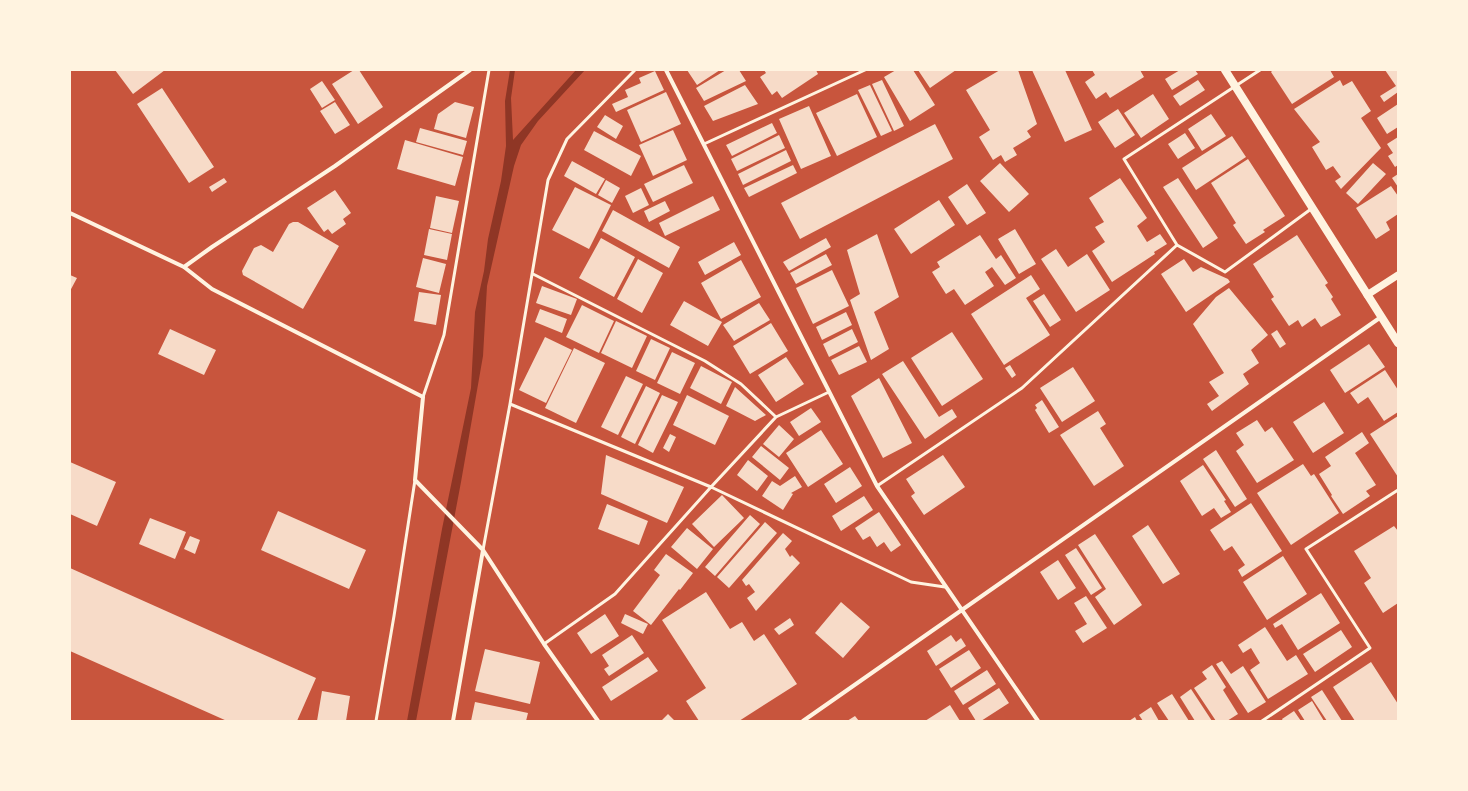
<svg xmlns="http://www.w3.org/2000/svg" width="1468" height="791" font-family="Commissioner,sans-serif">
<rect width="100%" height="100%" fill="#c8553d"/>
<path fill="#8f3625" d="M510 70H515L511 98 513 140 576 70H585L538 121 521 145 514 166 487 286 483 356 461 482 416 721H407L442 529 471 388 475 312 484 271 488 239 501 181 506 146 505 101Z"/>
<path fill="#f7dbc8" d="M115 70H165L133 94Z
M354 70H359L383 107 358 124 332 84Z
M687 70H720L697 85Z
M726 70H739L746 81 704 101 696 88Z
M764 70H816L818 74 782 98 777 91 772 95 760 77 766 73Z
M896 70H913L935 105 910 121 884 77Z
M918 70H956L930 88Z
M1000 70H1018L1037 124 1027 131 1031 137 1013 148 1017 155 1005 162 1001 155 993 160 979 137 990 130 966 90Z
M1032 70H1065L1092 130 1065 142Z
M1092 70H1140L1144 77 1110 98 1106 92 1096 99 1085 82 1095 75Z
M1180 70H1195L1198 74 1172 90 1165 79Z
M1273 70H1330L1334 77 1292 104 1271 72Z
M1385 70H1398V92L1384 102 1380 96 1396 86Z
M655 71 664 90 616 112 612 104 628 97 625 90 641 83 639 78Z
M882 80 904 126 894 131 872 84Z
M1198 80 1205 90 1180 106 1173 96Z
M1340 80 1343 86 1352 81 1371 111 1361 118 1381 148 1341 189 1335 181 1341 177 1333 166 1326 170 1312 147 1320 142 1294 109Z
M322 81 335 100 322 108 310 89Z
M745 85 758 104 713 121 704 106Z
M870 85 892 131 881 136 858 90Z
M162 88 214 167 189 183 137 104Z
M666 92 681 124 641 142 627 110Z
M857 94 877 137 837 156 816 113Z
M1153 94 1169 119 1141 138 1124 113Z
M335 102 350 125 335 134 320 111Z
M455 102 474 107 466 138 434 129 438 114Z
M1398 104V127L1387 134 1377 118Z
M809 106 831 156 801 169 779 119Z
M1118 109 1135 135 1115 148 1098 122Z
M1211 114 1226 136 1202 151 1188 129Z
M605 115 623 126 616 139 597 127Z
M772 123 777 133 732 156 726 145Z
M935 124 953 159 800 239 781 203Z
M420 128 467 141 463 155 416 142Z
M673 130 687 160 653 176 639 145Z
M594 131 641 156 631 176 584 150Z
M1185 133 1195 148 1178 159 1168 144Z
M779 135 785 148 737 171 731 159Z
M1232 136 1246 157 1196 190 1182 168Z
M1398 137V165L1395 167 1388 156 1393 153 1387 144Z
M405 140 463 157 455 186 397 169Z
M786 150 791 161 743 185 738 174Z
M1248 159 1285 216 1263 230 1265 232 1246 244 1233 225 1236 223 1211 183Z
M572 161 605 179 596 194 564 176Z
M1000 163 1029 194 1009 212 980 181Z
M1373 163 1386 174 1358 204 1346 193Z
M684 165 693 183 653 202 644 184Z
M793 165 797 173 749 197 744 188Z
M1398 174V187L1392 178Z
M224 178 227 182 212 192 209 187Z
M1120 178 1147 218 1137 226 1147 242 1160 234 1167 244 1154 252 1155 254 1112 282 1092 251 1105 242 1095 227 1104 222 1089 198Z
M1178 178 1218 238 1203 248 1163 187Z
M606 180 620 188 612 203 598 195Z
M967 184 986 213 967 225 948 197Z
M1391 186 1398 196V214L1386 222 1390 230 1376 239 1356 208Z
M575 187 611 205 589 249 552 230Z
M641 188 649 205 633 213 625 196Z
M335 190 351 213 343 219 346 224 332 234 328 229 324 232 307 208Z
M436 196 459 201 452 233 430 228Z
M713 196 720 210 665 236 659 223Z
M939 200 955 225 911 254 894 229Z
M665 201 670 211 649 222 644 211Z
M613 210 680 247 669 268 602 231Z
M293 222H298L339 246 303 309 243 275 242 271 254 248 261 245 273 252 289 224Z
M429 229 452 234 447 260 424 255Z
M1015 229 1036 264 1019 274 998 239Z
M877 234 899 297 874 312 889 349 871 360 850 300 860 294 847 250Z
M980 235 996 259 1001 255 1016 278 1005 285 992 267 985 272 994 286 965 305 954 289 946 294 932 272 940 267 937 262Z
M1297 235 1328 283 1325 285 1333 297 1331 299 1341 315 1321 327 1315 318 1302 327 1298 320 1289 326 1271 299 1274 297 1253 264Z
M601 238 635 257 614 297 579 278Z
M826 238 831 247 789 271 783 262Z
M734 242 741 255 705 275 698 262Z
M1056 249 1068 267 1087 254 1110 290 1076 312 1041 259Z
M826 254 832 265 796 284 790 273Z
M423 258 446 264 439 293 416 287Z
M638 259 663 273 642 313 617 299Z
M1184 259 1193 272 1201 267 1228 279 1230 282 1186 312 1161 274Z
M741 260 761 297 721 319 701 283Z
M832 270 849 306 813 324 796 288Z
M70 275 77 278 70 291Z
M1031 275 1040 289 1026 298 1050 335 1004 365 971 314Z
M542 286 577 299 571 315 536 303Z
M1229 288 1268 335 1251 350 1259 363 1243 374 1249 384 1212 411 1207 404 1219 396 1209 382 1224 373 1193 324 1216 297Z
M419 292 441 295 436 325 414 321Z
M1044 294 1061 320 1050 327 1033 301Z
M684 301 722 322 708 346 670 325Z
M759 303 770 320 734 341 723 325Z
M582 305 614 321 599 353 566 337Z
M540 309 567 319 562 333 535 322Z
M846 312 852 325 822 340 816 327Z
M616 321 647 336 632 368 601 353Z
M771 323 788 351 750 374 733 346Z
M170 329 216 350 204 375 158 354Z
M852 329 858 342 829 357 823 344Z
M1277 330 1286 344 1280 348 1271 334Z
M952 332 983 379 942 406 911 358Z
M545 337 572 350 546 403 519 390Z
M651 339 670 348 655 380 636 371Z
M1369 344 1385 367 1345 393 1330 370Z
M859 346 867 362 839 375 831 360Z
M574 348 605 363 576 423 545 408Z
M672 352 695 363 680 394 657 383Z
M786 357 804 384 776 402 758 375Z
M903 361 939 417 952 409 957 417 925 439 882 374Z
M1010 365 1016 375 1012 378 1005 368Z
M701 366 732 382 721 404 690 388Z
M1073 367 1095 401 1062 422 1040 388Z
M1385 370 1398 390V412L1384 421 1368 397 1358 404 1350 393Z
M626 376 643 384 618 435 601 427Z
M879 378 912 443 883 458 851 396Z
M646 386 660 393 635 444 621 437Z
M735 387 766 415 755 421 726 406Z
M662 395 678 402 653 453 638 445Z
M687 395 729 416 715 445 673 425Z
M1042 400 1059 427 1049 433 1035 410 1037 408 1035 405Z
M1324 402 1344 433 1313 453 1293 422Z
M811 408 821 422 799 436 790 422Z
M1098 411 1106 424 1100 428 1124 466 1094 486 1060 435Z
M1398 416V477L1370 434Z
M1257 420 1265 432 1272 427 1294 460 1257 483 1236 451 1244 445 1236 433Z
M779 425 794 439 779 457 763 444Z
M821 430 843 464 808 487 786 453Z
M1362 432 1369 443 1355 453 1376 485 1366 491 1370 496 1343 514 1331 496 1332 495 1319 474 1331 466 1325 457Z
M670 434 676 437 669 452 663 448Z
M761 446 789 468 780 480 752 457Z
M1216 450 1247 499 1235 507 1203 459Z
M606 455 684 487 667 523 601 494Z
M943 455 965 487 924 515 911 496 915 493 906 479Z
M748 460 768 476 757 491 737 475Z
M70 462 116 482 97 526 70 514Z
M1303 464 1311 476 1314 474 1339 513 1291 545 1257 493Z
M1203 465 1226 500 1224 501 1231 512 1221 518 1214 508 1202 516 1180 481Z
M850 467 862 486 836 503 824 484Z
M795 476 802 487 791 493 793 494 783 510 762 496 772 481 780 486Z
M722 495 744 518 714 547 692 524Z
M864 496 873 510 841 531 832 516Z
M1251 503 1282 551 1242 577 1238 570 1245 565 1232 546 1224 551 1210 530Z
M607 504 648 521 639 545 598 529Z
M278 511 366 550 349 589 261 550Z
M879 512 901 545 891 552 884 542 877 547 870 536 863 540 855 528Z
M750 515 760 524 715 576 705 567Z
M150 518 186 532 175 559 139 544Z
M765 522 777 533 729 588 717 577Z
M1148 525 1180 574 1163 584 1132 536Z
M1394 526 1398 531V603L1383 613 1364 583 1371 578 1354 551Z
M687 528 713 549 697 569 671 547Z
M783 533 792 541 785 549 790 557 792 555 800 563 756 611 747 598 755 592 749 584 746 586 742 580Z
M1095 534 1142 605 1114 625 1095 597 1106 589 1078 545Z
M190 536 200 540 195 554 184 549Z
M1076 548 1102 588 1091 595 1065 555Z
M666 554 693 573 680 590 679 589 651 625 633 611 660 575 654 570Z
M1283 556 1307 594 1267 620 1243 582Z
M1058 560 1076 588 1058 600 1040 572Z
M70 568 316 678 297 721H227L70 651Z
M706 592 730 629 742 622 754 641 764 634 797 684 739 721H699L686 701 706 688 662 620Z
M1321 593 1340 623 1298 650 1282 624 1275 628 1273 624Z
M1086 596 1107 628 1083 643 1075 631 1087 624 1074 603Z
M841 602 870 627 843 658 815 633Z
M605 614 619 636 591 654 577 633Z
M625 614 648 624 643 634 621 623Z
M790 618 794 625 779 635 774 629Z
M1265 627 1287 661 1296 655 1308 674 1268 699 1250 670 1260 663 1251 648 1243 653 1238 645Z
M1341 630 1352 647 1315 672 1303 654Z
M632 635 644 653 609 676 604 669 609 666 602 655Z
M951 635 956 642 961 638 966 646 936 666 927 651Z
M485 649 540 662 530 704 475 691Z
M969 650 981 668 951 688 939 669Z
M648 657 658 671 611 701 602 687Z
M1222 661 1231 674 1243 666 1266 702 1248 713 1216 664Z
M1371 662 1398 704V721L1378 720 1355 721 1333 687Z
M1212 665 1226 687 1223 690 1238 714 1227 721H1216L1194 688 1207 679 1202 672Z
M987 670 996 684 963 705 954 691Z
M999 688 1009 703 981 721H976L968 708Z
M1191 689 1212 721H1195L1180 697Z
M1322 690 1342 721H1327L1311 697Z
M322 691 350 696 346 721H317Z
M1172 694 1189 721H1169L1157 703Z
M1312 701 1324 721H1305L1298 710Z
M475 702 528 713 526 721H471Z
M950 705 960 721H925Z
M1151 707 1159 721H1143L1139 715Z
M1294 711 1301 721H1283L1282 719Z
M668 714 675 721H661Z
M855 716 859 721H847Z
M1135 717 1137 721H1129Z"/>
<g fill="none" stroke-linecap="round" stroke-linejoin="round">
<path stroke="#fff3e0" stroke-width="3" d="M704 144 865 70
M1177 245 1124 159 1260 70
M533 274 705 361 741 384 776 417
M423 397 444 335 489 70
M510 404 711 487 911 582 945 587
M877 486 1022 388 1177 245 1225 272 1311 209
M483 550 510 404 548 180 567 139 635 70
M544 644 615 594 711 487 776 417 829 392
M376 721 394 616 415 480
M1262 721 1370 648 1306 549 1398 490"/>
<path stroke="#fff3e0" stroke-width="4" d="M666 70 877 486 1038 721
M70 213 184 267 212 289 423 397 415 480 483 550 544 644 598 721
M184 267 212 247 335 166 470 70
M453 721 483 550
M803 721 1381 317"/>
<path stroke="#fff3e0" stroke-width="7" d="M1367 295 1398 275"/>
<path stroke="#fff3e0" stroke-width="8" d="M1225 70 1398 343"/>
</g>
<rect width="1468" height="791" fill="none" stroke="#fff3e0" stroke-width="142"/>
</svg>
